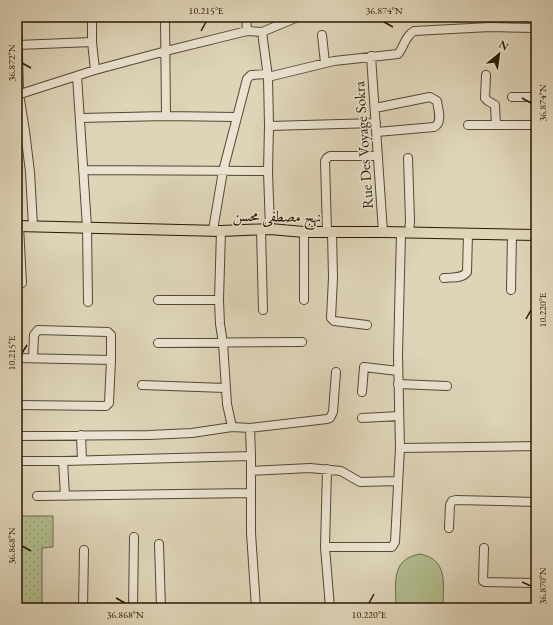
<svg xmlns="http://www.w3.org/2000/svg" width="553" height="625" font-family="'EB Garamond',Amiri,serif">
<defs>
<pattern id="grass-dots" width="8" height="8" patternUnits="userSpaceOnUse"><rect width="8" height="8" fill="#b1bd8f"/><path d="M2 2h.1M6 6h.1" fill="none" stroke="#98a27a" stroke-width="1.8" stroke-linecap="round"/></pattern>
</defs>
<rect width="100%" height="100%" fill="#ded4b8"/>
<filter id="stains"><feTurbulence type="fractalNoise" baseFrequency=".005" numOctaves="4"/><feColorMatrix values="0 0 0 0 .2 0 0 0 0 .09 0 0 0 0 .02 0 0 0 .5 -.17"/></filter>
<radialGradient id="worn" r=".72"><stop offset=".6" stop-color="#630" stop-opacity="0"/><stop offset="1" stop-color="#630" stop-opacity=".3"/></radialGradient>
<path fill="url(#grass-dots)" stroke="#6e6a48" d="M17 516H53V547L42 548V608L17 607Z"/>
<path fill="#b1bd8f" stroke="#6e6a48" d="M420 554C449 560 443 584 443 608H396C396 584 390 559 420 554Z"/>
<g fill="none" stroke-linecap="round" stroke-linejoin="round">
<g stroke="#584730" stroke-width="10">
<path id="minor" d="M17 17 19 94 25 131 30 172 33 226
M92 17V42L95 70
M165 17 166 116
M246 17 247 31
M262 32 268 77 269 126 268 171 270 229
M322 35 325 63
M17 45 92 42
M371 56 383 232
M486 75 485 98 488 101 495 105 496 125
M77 76 87 227 88 302
M268 77 334 61 398 54C404 47 405 36 414 31L490 27 536 28
M17 95 95 70 166 51 247 31 262 32 298 17
M512 97H536
M375 108 430 97 437 101C438 109 443 123 434 127L377 132
M80 118 166 116 236 117
M468 125H536
M269 126 376 123
M408 158 410 221 409 233
M83 170 268 171
M19 226 22 283
M213 230 223 171 247 79 251 75 267 74
M261 230 263 310
M221 231 219 300 220 324 223 343 227 404 232 427
M304 232V300
M327 232 325 161 327 158 330 156H378
M332 232 333 278 331 318 334 321 367 325
M444 278C452 277 462 279 467 272L468 234
M511 290 512 234
M158 300H219
M158 343 302 342
M17 358 111 360
M398 384 447 386
M142 385 225 388
M362 392 364 367 398 371
M17 405 106 406 109 403 111 360V335L108 332 38 330 34 335 33 358
M362 418 399 416
M250 428 251 456V533L256 608
M81 435 82 460
M17 436 149 435 192 433 232 427 250 428 327 419 330 418 333 412 336 372
M400 448 536 446
M17 461H63L251 456
M63 461 65 496
M327 469 325 547 330 608
M251 471 310 468 341 471 360 482 398 481
M37 496 250 493
M449 528 450 505 452 501 456 500 536 502
M159 544 161 608
M325 547H392L395 542 400 448 398 355 401 233
M484 548 483 581 485 582 536 583
M83 608 84 550
M133 608 134 537"/>
</g>
<g stroke="#2b1802" stroke-width="12">
<path id="major" d="M17 226 221 231 270 229 304 232H383L536 235"/>
</g>
<use href="#minor" stroke="#eae3d1" stroke-width="8"/>
<use href="#major" stroke="#ded4b8" stroke-width="10"/>
</g>
<path fill="none" stroke="#2b1802" stroke-width="1.5" d="M384 22 393 27M201 31 206 22M22 63 31 68M522 98 531 103M526 319 531 310M22 353 27 345M22 546 31 551M522 582 531 586M116 598 125 603M369 603 374 594"/>
<g text-anchor="middle" dominant-baseline="central" stroke-width="3" stroke-linejoin="round" paint-order="stroke">
<g font-size="15" fill="#2b1802" stroke="#eae3d1">
<text transform="translate(363 145) rotate(-94)">Rue Des Voyage Sokra</text>
<text transform="translate(277 216) rotate(1)">نهج مصطفى محسن</text>
</g>
</g>
<rect width="553" height="625" fill="none" stroke="#ded4b8" stroke-width="44"/>
<g transform="translate(499 54) rotate(29)" stroke="#eae3d1" stroke-width="3" paint-order="stroke">
<path d="M0-3L7 15L0 10L-7 15Z" fill="#2b1802"/>
<text y="-6" font-size="11" font-weight="bold" text-anchor="middle" fill="#2b1802">N</text>
</g>
<rect x="22" y="22" width="509" height="581" fill="none" stroke="#2b1802" stroke-width="1.5"/>
<g font-size="10" text-anchor="middle" fill="#2b1802">
<text x="206" y="14">10.215°E</text>
<text x="384" y="14">36.874°N</text>
<text transform="translate(11 63) rotate(-90)" y="4">36.872°N</text>
<text transform="translate(542 103) rotate(-90)" y="4">36.874°N</text>
<text transform="translate(542 310) rotate(-90)" y="4">10.220°E</text>
<text transform="translate(11 353) rotate(-90)" y="4">10.215°E</text>
<text transform="translate(11 546) rotate(-90)" y="4">36.868°N</text>
<text transform="translate(542 586) rotate(-90)" y="4">36.870°N</text>
<text x="125" y="618">36.868°N</text>
<text x="369" y="618">10.220°E</text>
</g>
<rect width="100%" height="100%" filter="url(#stains)"/>
<rect width="100%" height="100%" fill="url(#worn)"/>
</svg>
